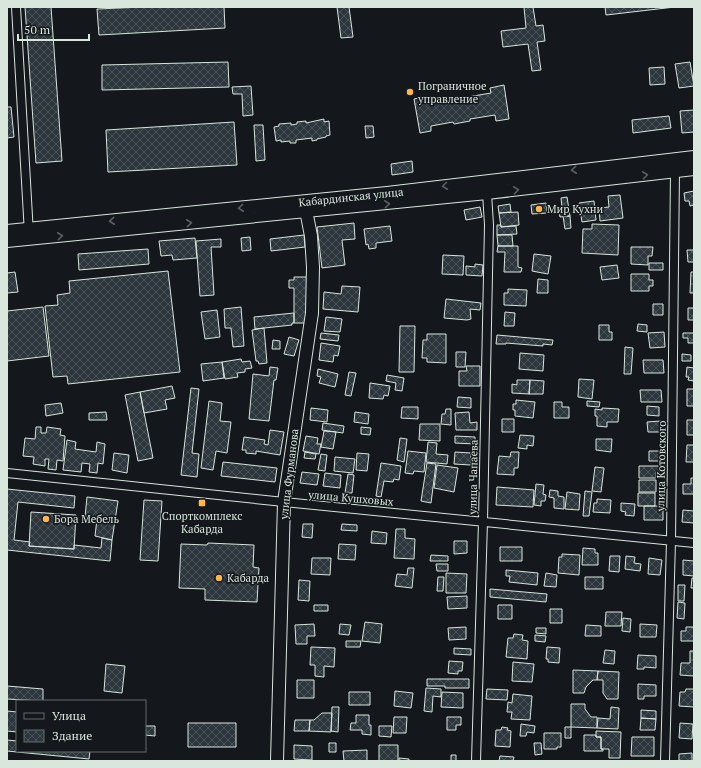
<svg xmlns="http://www.w3.org/2000/svg" width="701" height="768" font-family="'PT Serif',serif">
<defs>
<pattern id="building-cross-hatch" width="8" height="8" patternUnits="userSpaceOnUse"><rect width="8" height="8" fill="#2c363c"/><path d="M0 0l8 8M0 8l8-8" fill="none" stroke="#4a5358"/></pattern>
</defs>
<rect width="100%" height="100%" fill="#14181c"/>
<path fill="url(#building-cross-hatch)" stroke="#d8e6dc" d="M25 7H51L62 161 36 163Z
M143 7H224L225 28 99 35 97 9Z
M337 7H349L353 37 341 38Z
M524 7H533L536 26 543 25 545 41 537 42 541 70 532 71 528 44 503 47 501 31 526 28Z
M605 7H675L606 15Z
M228 62 229 87 102 90V65Z
M690 62 694 86 679 88 675 64Z
M664 67 665 84 650 85 649 68Z
M504 85 509 119 496 121 495 115 470 119V121L454 124 453 122 431 126V131L420 133 414 99 425 97 426 104 491 93 490 88Z
M251 86 253 115 243 116 242 94H233L232 87Z
M7 107H11L14 137 7 138Z
M694 110V132L682 133 680 111Z
M669 116 671 128 633 133 632 120Z
M324 119V122L329 121 330 135 326 136V137L317 139V140L312 141V138L296 140V143H290V141L281 142V140L276 141 274 127 279 126V124L291 123V125L297 124V122L306 121V123Z
M234 122 237 165 108 172 106 130Z
M254 125H263L265 160 256 161Z
M365 126H373L374 137 366 138Z
M412 161 413 172 392 175 391 164Z
M694 191V205L690 206 689 201H685L684 193Z
M620 195 623 218 600 221 599 208 609 207 608 196Z
M567 197 570 216 560 217 558 208 562 207 561 198Z
M594 201 596 220 582 222 579 203Z
M546 203 547 213 532 214 531 205Z
M510 204 511 212 499 213 498 206Z
M480 207 482 217 466 220 464 210Z
M518 212 519 225 501 227 499 213Z
M563 216H570L571 228 565 229Z
M354 223 355 239 342 240 345 265 322 268 317 227Z
M592 224 619 225 618 255 582 253 583 229H592Z
M497 225H501V227L516 226 517 234 497 235Z
M390 226 392 241 376 243V248L369 249 368 244 366 245 364 229Z
M304 235 305 247 271 251 270 239Z
M497 235H512L513 246H498Z
M250 237 251 250 242 251 241 238Z
M195 238 197 258 173 260 172 255 161 256 159 241Z
M221 239V247H211L214 295 200 296 196 241Z
M498 246H518V267L522 268 521 272H504L505 252H497Z
M631 247H653L652 256H648V265L631 264Z
M148 249 149 264 79 270 78 254Z
M687 250H694V262H688Z
M534 254 551 256 548 274 532 271Z
M443 255 464 256 463 275 442 274Z
M649 263H663V270H649Z
M475 264 483 265 482 276 466 275V266L475 267Z
M617 265 619 278 602 280 600 267Z
M168 271 180 372 68 384 67 376 53 377 45 306 58 305 57 295 70 293 69 281Z
M15 272 18 292 7 293V273Z
M691 272H694V293H690Z
M631 274H649V280H653V286H649V291H631Z
M294 277H307L308 323H294V288H289V280H294Z
M538 279 548 280V293H537Z
M342 286 360 287 358 312 323 309 324 292 341 294Z
M508 289 527 290 526 306 504 305V293H508Z
M446 299 481 303 480 310 470 309 471 319 467 320 444 318Z
M653 304H663V315H653Z
M43 307 49 356 7 361V311Z
M241 307 244 346 233 347 231 328H225L224 309Z
M688 308H694V320H688Z
M217 310 220 337 205 339 201 312Z
M505 312 515 313 514 326H504Z
M294 313V323H292V325L255 329 254 317Z
M326 317 342 319 340 332 324 331Z
M638 324 647 325V332L637 331Z
M599 325H609V332H612V340H599Z
M400 326H415L414 372H399Z
M264 328 267 363 259 364 258 361H256L252 330Z
M664 332 665 347 650 348 648 333Z
M321 333 339 335 338 341 320 339Z
M683 333H694V343H688V338H683Z
M427 334H446V363L427 362V358H422L423 340H427Z
M497 335 553 340 552 345 543 344V346L506 343V344H496Z
M289 337 299 340 294 356 284 354Z
M273 340 280 341V349H272Z
M321 343 340 346 338 356 334 355 333 362 319 360Z
M625 347 633 348 631 374H624Z
M456 352H466L465 367H456Z
M520 353 544 355 543 371 519 369Z
M682 354 691 355V361H682Z
M241 359 242 362 250 361 252 368 245 369V372L237 373 238 377 225 379 222 362Z
M643 360H663L664 373H644Z
M222 362 224 378 203 381 201 364Z
M466 366H480V386H459V371H467Z
M270 367 278 368 276 380H274L269 421 249 419 253 374 269 376Z
M687 367 694 368V381L688 380 689 377H686Z
M318 369 338 374 335 387 319 383 321 377 317 376Z
M349 372 356 373 351 396 345 395Z
M387 375 404 378 402 391 395 390 396 383 386 381Z
M579 379 594 380 592 399 578 397Z
M517 380H530L529 394 512 393V384L517 385Z
M530 380 544 381 543 394H529Z
M370 383 390 386 388 396 384 395 383 399 369 398Z
M172 386 175 398 165 400 167 409 144 413 140 392Z
M191 388 199 389 192 453 199 454 197 477 181 475Z
M687 389H694V406H687Z
M640 390H661L662 402H641Z
M140 392 153 458 138 461 125 395Z
M458 397 471 398V408L457 407Z
M516 400 535 402 533 418 515 416V410H513V404H516Z
M209 401 222 403 220 421 231 422 227 453 216 451 213 470 201 468Z
M587 401 600 402 599 407 587 406Z
M554 402H562V407H569V418H554Z
M61 403 63 413 46 416 45 405Z
M647 406 659 407V416L647 415Z
M402 407H418V419L401 418Z
M311 408 328 410 327 422 310 420Z
M602 408 619 409 618 422H607V427L597 426V416H595V409L602 410Z
M446 409H451V425L441 424 442 414H445Z
M106 412 107 420H89V413Z
M355 412 369 414 368 424 354 422Z
M469 412 470 423 477 422V430H456L455 413Z
M502 419H514V432H502Z
M687 420H694V435H687Z
M661 421V432H648L647 422Z
M323 423 344 426 343 433 322 430Z
M420 424H440V441L419 440Z
M36 427H41V433H46L47 427 61 429 60 435 65 436 63 461 57 460 56 470 48 469 49 459H45V466L33 464 34 457 23 456 25 438 35 439Z
M361 427 371 428 370 435 361 434Z
M270 430 284 432 280 455 256 451V454L246 453V450H242L244 437 265 440 264 444 268 445Z
M324 431 336 432 333 449 321 447Z
M520 435 534 436 533 446 527 445V449L518 448Z
M306 436 318 438 317 444H321L319 454 303 451Z
M455 436 475 437V444L455 443Z
M400 438 407 439 404 462 397 460Z
M596 439H612L611 452 596 450Z
M67 440 76 442 75 449 96 452 97 442 105 444 103 464 98 463 97 473 89 472 90 464 82 463 81 472 63 470Z
M428 442 437 443 436 454 448 455 447 464 426 462Z
M687 445H694V462H686Z
M408 451 426 453 424 472 414 471 413 474 405 473Z
M649 451H662V461H649Z
M305 452 316 454 315 459 304 458Z
M455 452 471 453V465L454 464Z
M511 452H519L518 468H514V475L497 474 499 456 510 457Z
M114 453 129 455 127 473 112 470Z
M357 453 369 454 367 471 356 470Z
M321 454 327 455 325 471 318 470Z
M335 457 355 459 353 473 334 471Z
M223 462 277 468 275 482 221 476Z
M381 463 401 466 399 480 394 479 393 482 384 481 381 497 376 496Z
M427 463 436 464 431 503 421 501Z
M437 465 458 468 454 492 434 488Z
M639 466H659V472H656V478H639Z
M595 467 604 468 601 492 592 491Z
M302 472 319 474 317 485 300 483Z
M325 473 341 475 340 488 323 486Z
M348 474 354 475 352 493H345Z
M691 478H694V494H683V484H691Z
M639 480H656V492H639Z
M536 484 544 485 543 494 546 495 545 501H541V506L534 505Z
M497 487 534 490 533 507 496 505Z
M7 489 75 496 74 508 18 502 14 540 30 542 29 546 74 549V545L101 548 102 538 112 540 110 561 7 550Z
M550 490 558 491V496L564 497V509L554 508V498L549 497Z
M585 491 592 492 589 516H583Z
M567 492 580 494 579 510 565 509Z
M638 493H655V506H638Z
M87 497 118 501 112 540 95 536 97 519 85 517Z
M597 499 611 500 610 513 593 512 594 503H597Z
M144 500 162 501 158 561 140 560Z
M621 503 635 504 634 516 625 515 626 512 621 511Z
M644 506H663V520H644Z
M683 510 694 511V523L682 522Z
M31 512 76 515 74 549 29 546Z
M303 524H313L312 538 302 537Z
M342 524 357 525V531L341 530Z
M396 529H405V538L415 539 414 559 394 558Z
M372 531 387 533 386 544 371 543Z
M454 541H467V553L454 554Z
M208 543 254 545 253 567 259 568 257 602 205 600V589L179 588 181 544 207 545Z
M339 544 356 545 355 560 338 559Z
M500 547H522V561H500Z
M583 548 595 549V553H598V565H582Z
M562 554 580 555 579 575 558 573 559 557H562Z
M431 555 448 556V561H430Z
M610 556H620L619 572 609 571Z
M626 556 635 557 634 563 641 564 640 571 625 569Z
M312 558H331L330 575 311 574Z
M649 558 662 560 660 575 648 574Z
M683 560 694 561V576L683 575Z
M436 564H448V571H437Z
M408 568H414L412 588 395 586 397 574 407 575Z
M506 570 538 573 537 585 509 582 510 576H506Z
M446 573 467 574 466 593H446Z
M546 573 557 575 556 587 544 586Z
M438 577H444L443 591H437Z
M585 577H603V589H585Z
M692 578H694V588H691Z
M299 580 310 581 309 601 298 600Z
M678 585H685L684 601H678Z
M490 589 547 594 546 602 490 597Z
M467 596V608L448 609 447 597Z
M678 602 685 603 684 619 677 618Z
M314 605H328V611H314Z
M498 605H512V619H498Z
M550 609H562V623H550Z
M606 612H622L621 626H605Z
M623 618 631 619 630 632 622 631Z
M365 622 382 624 380 643 362 641Z
M314 624 315 636H307V644H296L295 625Z
M340 624 351 625 349 635 339 634Z
M640 624 657 625 656 637H640Z
M586 625 601 626V636H585Z
M466 627V639L449 640 448 628Z
M686 627H694V641H681V631H686Z
M536 628H546V634L536 633Z
M514 634 523 635 522 640 528 641 527 659 506 657 508 638H513Z
M535 635 546 636 545 642 535 641Z
M346 641H361L360 647H346Z
M311 647 335 648 334 667 324 666V677L315 676V665H310Z
M547 647 560 648 559 663 548 662V659H546Z
M454 648 471 649V655L454 654Z
M605 650 615 651 614 664 603 663Z
M690 651H694V676L680 675 681 663H690Z
M638 655 656 656V668L644 667V669H637Z
M449 661 463 662 462 671H458V674L448 673Z
M513 662 534 664 532 682 512 681Z
M106 664 125 666 122 693 104 691Z
M573 670 598 671 597 680H593L586 687 584 693H573Z
M598 671 619 672 618 699H607L603 693V680H597Z
M427 679H469V688H445V686H427Z
M297 680H314V698H297Z
M638 684 656 685V696H644V699H638Z
M7 686 43 689V701L7 699Z
M426 688 441 689V697L433 696 432 712 424 711Z
M487 689 508 690 507 700 486 699Z
M686 689H694V707L679 706 680 692H685Z
M395 691 413 693 411 708 394 706Z
M349 692H370V705H349Z
M442 692 463 693V708L441 707Z
M513 694 532 696 530 720 511 719 512 712H507L508 702 512 703Z
M571 704H585V709L591 717H597V728L571 727Z
M332 707H339L338 732 331 731Z
M611 707 619 708 618 729 597 728 598 718 610 719Z
M641 710 656 711V719L641 718Z
M7 711 17 712V732L7 731Z
M322 713H332L331 732 309 731 310 720H314Z
M356 715H369V725H371V735L362 734V730H350L351 723H356Z
M394 717H407L406 733H393Z
M447 717H461V725H456V730H447Z
M641 718 656 719 655 730H640Z
M295 720H310L309 731H294Z
M188 723H236V747H188Z
M680 723 693 724 692 739 679 738Z
M521 724 535 726 534 733 527 732 526 736H520Z
M145 726H155V736L145 735Z
M379 726H392L391 737 379 736Z
M502 727 508 728 507 730 511 731 510 747 495 746 496 730H501Z
M565 727H571V738H565Z
M596 731 621 732 620 758H609V749H601V737H596Z
M544 733H561V747H557V749H544Z
M584 735H596V737H601V749H603V751H584Z
M632 737H654V756H631Z
M7 740 17 741V751H90L89 759 7 751Z
M329 743H336V752H329Z
M534 743H541L542 754 535 755Z
M294 745 312 746V760L294 759Z
M379 745H398V761H379Z
M367 750V761H344L343 751Z
M692 753V761H679V754Z
M451 755H456V761H451Z
M500 756 514 757 513 761H499Z
M399 758 409 759V761H399Z"/>
<g fill="none" stroke-linecap="round" stroke-linejoin="round">
<g stroke="#d8e6dc" stroke-width="10">
<path id="street" d="M16 7 29 234
M7 473 284 502 694 543
M476 761 483 521 489 225 487 193
M665 761 671 541 675 171"/>
</g>
<g stroke="#d8e6dc" stroke-width="14">
<path id="secondary" d="M7 231 387 193 694 157
M7 241 487 193 694 169
M277 761 284 502 312 313 313 267 311 236 305 205"/>
</g>
<use href="#street" stroke="#14181c" stroke-width="8"/>
<use href="#secondary" stroke="#14181c" stroke-width="12"/>
</g>
<defs><path id="oneway-chevron" d="M-2-3.5L2.5 0L-2 3.5" fill="none" stroke-width="1.6" stroke-linecap="round" stroke-linejoin="round"/></defs>
<g stroke="#59605f">
<use href="#oneway-chevron" transform="translate(574 170) rotate(174)"/>
<use href="#oneway-chevron" transform="translate(645 175) rotate(-7)"/>
<use href="#oneway-chevron" transform="translate(445 186) rotate(173)"/>
<use href="#oneway-chevron" transform="translate(516 190) rotate(-7)"/>
<use href="#oneway-chevron" transform="translate(387 204) rotate(-6)"/>
<use href="#oneway-chevron" transform="translate(241 208) rotate(174)"/>
<use href="#oneway-chevron" transform="translate(112 221) rotate(174)"/>
<use href="#oneway-chevron" transform="translate(189 223) rotate(-6)"/>
<use href="#oneway-chevron" transform="translate(60 236) rotate(-6)"/>
</g>
<g fill="#ffb74d" stroke="#14181c" stroke-width="1.5">
<circle cx="410" cy="92" r="4"/>
<circle cx="539" cy="209" r="4"/>
<rect x="198" y="499" width="8" height="8" rx="2"/>
<circle cx="46" cy="519" r="4"/>
<circle cx="219" cy="578" r="4"/>
</g>
<g text-anchor="middle" dominant-baseline="central" stroke-width="3" stroke-linejoin="round" paint-order="stroke">
<g font-size="11" fill="#d8e6dc" stroke="#14181c" text-anchor="start">
<text x="418" y="86">Пограничное<tspan x="418" dy="13">управление</tspan></text>
<text x="547" y="209">Мир Кухни</text>
<text x="202" y="516" text-anchor="middle">Спорткомплекс<tspan x="202" dy="13">Кабарда</tspan></text>
<text x="54" y="519">Бора Мебель</text>
<text x="227" y="578">Кабарда</text>
</g>
<g font-size="11" fill="#d8e6dc" stroke="#14181c">
<text transform="translate(351 197) rotate(-6)">Кабардинская улица</text>
<text transform="translate(661 466) rotate(-89)">улица Котовского</text>
<text transform="translate(289 474) rotate(-83)">улица Фурманова</text>
<text transform="translate(473 477) rotate(-89)">улица Чапаева</text>
<text transform="translate(351 498) rotate(5)">улица Кушховых</text>
</g>
</g>
<rect width="701" height="768" fill="none" stroke="#d8e6dc" stroke-width="16"/>
<rect x="16" y="700" width="130" height="52" fill="#14181c" stroke="#626a69"/>
<rect x="24" y="713" width="20" height="6" fill="#14181c" stroke="#626a69"/>
<text x="52" y="720" font-size="12" fill="#d8e6dc">Улица</text>
<rect x="24" y="730" width="20" height="12" fill="url(#building-cross-hatch)" stroke="#626a69"/>
<text x="52" y="740" font-size="12" fill="#d8e6dc">Здание</text>
<path d="M18 34v6h71v-6" fill="none" stroke="#d8e6dc" stroke-width="2"/>
<text x="24" y="34" font-size="12" fill="#d8e6dc" stroke="#14181c" stroke-width="3" paint-order="stroke">50 m</text>
</svg>
